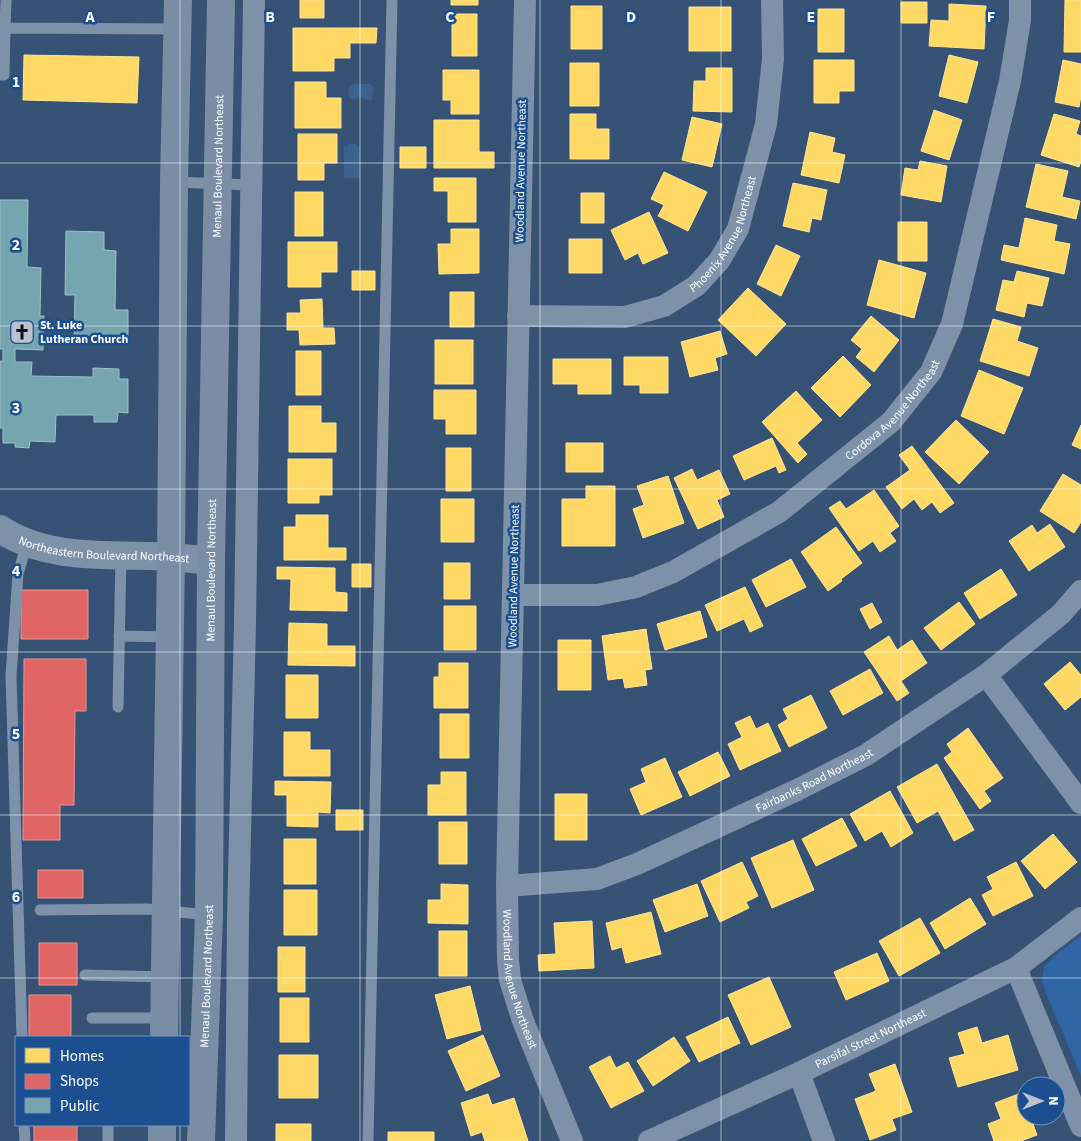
<svg xmlns="http://www.w3.org/2000/svg" width="1081" height="1141" font-family="'Source Sans 3',sans-serif">
<rect width="100%" height="100%" fill="#365274"/>
<path fill="#2f66a5" d="M1081 936V1076L1047 996 1042 981 1044 967 1054 956Z"/>
<path fill="#3b618d" d="M356 84H371L374 88 372 100C367 100 363 98 359 98 355 98 354 100 350 98 347 93 348 90 351 85Z
M348 144H356V147H360V178H344V147H348Z"/>
<path fill="#ffd966" stroke="#ffe494" d="M300 0H324V18H300Z
M451 0H478V5H451Z
M1065 0H1081V52H1064Z
M901 2H927V23H901Z
M949 4 986 6 984 49 929 46 931 20 949 21Z
M571 6H602V49H571Z
M689 7H731V51H689Z
M818 9H844V52H818Z
M452 14H477V56H452Z
M293 28H377L376 43H350V58H334V71H293Z
M24 55 139 57 137 103 23 100Z
M949 55 978 62 967 103 939 96Z
M814 60H854V91H839V103H814Z
M1063 60 1081 64V96L1079 107 1055 102Z
M570 63H599V106H570Z
M706 68H732V112L693 111 694 81H706Z
M443 70H479V114H451V100H443Z
M295 82H326V98H341V128H295Z
M934 110 962 120 949 160 921 151Z
M570 114H596V129H609V159H570Z
M1054 114 1080 121 1076 134 1081 136V161L1079 167 1041 155Z
M692 117 722 124 712 167 682 160Z
M434 120H479V152H494V168H434Z
M810 132 835 138 832 152 845 155 839 183 801 175Z
M298 134H337V163H324V180H298Z
M400 147H426V168H400Z
M920 161 947 166 941 202 901 195 905 168 918 170Z
M1036 164 1068 171 1062 197 1080 201 1076 219 1026 207Z
M664 172 707 192 688 231 658 216 664 205 651 199Z
M434 178H476V222H448V191H434Z
M793 183 827 190 821 220 812 218 809 232 783 226Z
M295 192H323V236H295Z
M581 193H604V223H581Z
M649 212 668 253 643 264 638 253 625 260 611 230Z
M1025 218 1057 225 1054 241 1070 244 1064 274 1001 260 1004 245 1019 248Z
M898 222H927V261H898Z
M451 229H479V273L439 274 438 244H451Z
M569 239H602V273H569Z
M288 242H337V272H321V287H288Z
M776 245 800 256 781 296 757 284Z
M879 260 926 273 914 318 867 305Z
M352 271H375V290H352Z
M1017 271 1049 278 1042 306 1027 303 1024 317 996 310 1003 280 1014 282Z
M748 288 786 324 756 356 718 320Z
M450 292H474V327H450Z
M322 299 323 328H334L335 344 300 345 299 330H287V313H301L300 300Z
M871 316 899 340 874 372 856 357 862 349 851 340Z
M993 319 1021 327 1017 341 1038 348 1029 376 980 361Z
M720 331 727 354 715 358 718 370 690 377 681 342Z
M435 340H473V384H435Z
M296 351H321V395H296Z
M843 356 871 385 840 417 811 388Z
M624 357H668V393H640V385H624Z
M553 359H611V394H578V384H553Z
M979 370 1023 388 1004 434 961 416Z
M434 390H476V434H446V419H434Z
M796 391 822 420 797 443 807 454 798 463 762 422Z
M289 406H321V423H336V452H289Z
M956 420 989 452 959 484 925 452Z
M1081 425V449L1072 445Z
M772 438 786 470 779 473 776 466 744 480 733 456Z
M566 443H603V472H566Z
M912 446 954 503 940 513 932 502 922 510 914 499 902 509 886 487 910 470 899 455Z
M446 448H471V491H446Z
M288 459H332V495H319V503H288Z
M692 469 697 480 719 470 730 494 717 500 724 517 698 529 674 478Z
M1063 474 1081 485V522L1074 533 1040 511Z
M668 476 684 523 643 538 633 509 644 505 637 486Z
M586 486H615V546H562V499H586Z
M874 490 899 526 890 533 896 541 880 552 873 541 859 551 829 508 840 501 846 509Z
M441 499H474V542H441Z
M296 515H328V548H346V560H284V527H296Z
M1050 524 1065 547 1029 571 1009 541 1032 525 1037 533Z
M836 527 862 563 841 579 842 581 828 591 801 552Z
M791 559 806 587 766 607 752 580Z
M444 563H470V599H444Z
M352 564H371V587H352Z
M277 567 335 568V592L347 593V611L290 610 291 579H277Z
M1001 569 1017 595 980 619 964 593Z
M745 587 763 626 750 632 744 619 717 631 705 605Z
M959 602 975 624 941 650 924 628Z
M872 603 882 622 870 629 860 609Z
M444 606H476V650H444Z
M700 611 707 637 665 650 657 624Z
M289 623 327 624V646H355V666L288 665Z
M646 629 652 669 645 670 647 685 625 688 623 678 608 680 602 636Z
M889 636 897 650 912 640 927 663 901 681 909 693 897 701 864 652Z
M558 640H591V690H558Z
M1070 662 1081 675V697L1065 710 1044 684Z
M439 663H468V708H434V677H439Z
M870 669 883 693 843 715 830 691Z
M286 675H318V718H286Z
M811 695 827 728 789 747 778 725 788 719 783 709Z
M440 714H469V758H440Z
M750 716 756 729 768 723 781 751 740 770 728 744 742 737 735 723Z
M968 728 1003 778 984 791 991 801 980 809 944 758 952 752 947 744Z
M284 732H310V750H330V776H284Z
M718 752 730 776 690 796 678 772Z
M665 758 682 797 641 815 630 789 646 782 641 769Z
M937 764 974 830 954 841 938 811 917 823 897 787Z
M441 772H466V815H428V785H441Z
M275 781 331 782 330 813 318 812V827L287 826V795H275Z
M890 791 913 833 891 847 882 831 865 841 850 814Z
M555 794H587V840H555Z
M336 810H363V830H336Z
M842 818 857 846 816 866 802 839Z
M439 822H467V864H439Z
M1053 834 1077 862 1045 889 1021 861Z
M284 839H316V884H284Z
M793 840 814 890 772 908 751 858Z
M742 862 758 896 746 902 749 908 720 922 701 881Z
M1016 862 1033 896 993 916 982 895 993 889 987 877Z
M441 884 468 885V924L428 923V900H441Z
M697 884 708 916 665 932 653 900Z
M284 890H317V935H284Z
M970 898 986 924 945 949 930 923Z
M651 912 661 954 626 963 622 947 612 950 606 923Z
M920 918 940 953 899 976 879 941Z
M592 921 594 968 539 971 538 955 556 954 554 923Z
M439 931H467V976H439Z
M278 947H305V992H278Z
M877 953 889 981 846 1000 834 972Z
M769 977 791 1027 751 1045 728 995Z
M470 986 481 1030 447 1039 435 995Z
M280 998H309V1042H280Z
M728 1017 740 1043 699 1062 686 1037Z
M977 1027 982 1043 1008 1035 1018 1070 958 1087 949 1058 965 1054 958 1033Z
M483 1035 500 1076 466 1091 448 1051Z
M674 1037 690 1061 653 1086 637 1061Z
M279 1055H318V1098H279Z
M610 1056 616 1068 628 1062 644 1091 611 1108 589 1067Z
M895 1064 912 1112 892 1119 896 1130 870 1140 855 1099 876 1091 869 1074Z
M1021 1093 1026 1105V1116H1030L1037 1135 1021 1141H994L988 1124 1001 1119 995 1103Z
M488 1094 492 1105 514 1098 528 1141H485L482 1132 471 1136 461 1103Z
M276 1124H311V1141H276Z
M388 1132H434V1141H388Z"/>
<path fill="#e06666" stroke="#e99494" d="M21 590H88V639H21Z
M24 659H86V711H75L74 805H60V840H23Z
M38 870H83V898H38Z
M39 943H77V985H39Z
M29 995H71V1037H29Z
M34 1125H77V1141H34Z"/>
<path fill="#76a5af" stroke="#9fc0c7" d="M0 200H28L27 267 41 268 40 316H44L43 350 15 349V362H32L31 376 93 377V368L119 369V379H128V413L118 412 117 422H94V415H56L55 442 30 441 29 448 15 447V443H3V428H0V361H3V349H0Z
M66 231 104 232V250L116 251 115 310H128V342H74L75 295H65Z"/>
<g fill="none" stroke-linecap="round" stroke-linejoin="round">
<path stroke="#7d92a8" stroke-width="11" d="M5 28 6 0
M0 75H4L5 28 178 29
M174 182 251 185
M119 636 170 637
M118 707 121 555
M40 910 147 909 209 915
M85 975 165 977
M92 1018H164
M22 1037 11 676 18 574 27 543
M24 1125 25 1141
M108 1141V1125
M368 1141 392 0"/>
<g stroke="#7d92a8" stroke-width="22">
<path id="s1" d="M525 0 507 886 508 960 510 980 523 1021 572 1141"/>
<path id="s2" d="M518 316 625 317 664 306 696 286 719 261 738 229 766 124 773 59 772 0"/>
<path id="s3" d="M513 595H597L636 587 673 572 779 512 891 422 931 372 952 324 1010 81 1020 20V0"/>
<path d="M986 675 1081 803"/>
<path id="s4" d="M507 886 597 879 637 864 797 790 866 755 986 675 1061 614 1081 591"/>
<path d="M1016 968 1081 1126"/>
<path d="M799 1073 824 1141"/>
<path d="M236 1141 238 918 245 623 254 0"/>
<path id="s5" d="M649 1141 799 1073 1016 968 1081 918"/>
</g>
<path stroke="#7d92a8" stroke-width="28" id="s6" d="M0 529C44 558 99 555 149 556 170 556 190 559 211 561"/>
<g stroke="#798da4" stroke-width="28">
<path d="M164 1037 171 557 174 182 178 0"/>
<path d="M162 1141V1125"/>
<path id="s7" d="M201 1141 209 915 211 561 221 0"/>
</g>
</g>
<path fill="none" stroke="#fff" stroke-width="1" stroke-opacity="0.55" d="M180 0V1037M360 0V1141M540 0V1141M721 0V1141M901 0V1141M0 163H1081M0 326H1081M0 489H1081M0 652H1081M0 815H1081M0 978H1081M180 1125V1141"/>
<defs>
<g id="church-square" transform="scale(1.25)"><rect x="-9" y="-9" width="18" height="18" rx="4" fill="#b9c2ce" stroke="#1b4f8f"/><path d="M-1.2-6h2.4v3.5h3.3v2.4h-3.3V6h-2.4V-.1h-3.3v-2.4h3.3Z" fill="#111"/></g>
</defs>
<g fill-rule="evenodd">
<use href="#church-square" x="22" y="332"/>
</g>
<g text-anchor="middle" dominant-baseline="central" stroke-width="5" stroke-linejoin="round" paint-order="stroke">
<g font-size="12" fill="#fff" stroke="#1b4f8f">
<text stroke="none"><textPath href="#s7" startOffset="975">Menaul Boulevard Northeast</textPath></text>
<text transform="translate(521 171) rotate(-89)">Woodland Avenue Northeast</text>
<text stroke="none"><textPath href="#s2" startOffset="245">Phoenix Avenue Northeast</textPath></text>
<text stroke="none"><textPath href="#s3" startOffset="439">Cordova Avenue Northeast</textPath></text>
<text stroke="none"><textPath href="#s6" startOffset="108">Northeastern Boulevard Northeast</textPath></text>
<text stroke="none"><textPath href="#s7" startOffset="571">Menaul Boulevard Northeast</textPath></text>
<text transform="translate(514 576) rotate(-89)">Woodland Avenue Northeast</text>
<text stroke="none"><textPath href="#s4" startOffset="329">Fairbanks Road Northeast</textPath></text>
<text stroke="none"><textPath href="#s7" startOffset="165">Menaul Boulevard Northeast</textPath></text>
<text stroke="none"><textPath href="#s1" startOffset="981">Woodland Avenue Northeast</textPath></text>
<text stroke="none"><textPath href="#s5" startOffset="244">Parsifal Street Northeast</textPath></text>
</g>
<g font-size="12" font-weight="bold" fill="#fff" stroke="#1b4f8f" text-anchor="start">
<text x="40" y="325">St. Luke<tspan x="40" dy="14">Lutheran Church</tspan></text>
</g>
</g>
<g font-size="16" text-anchor="middle" font-weight="bold" fill="#fff" stroke="#1b4f8f" stroke-width="5" stroke-linejoin="round" paint-order="stroke">
<text x="90" y="22">A</text>
<text x="270" y="22">B</text>
<text x="450" y="22">C</text>
<text x="631" y="22">D</text>
<text x="811" y="22">E</text>
<text x="991" y="22">F</text>
<text x="16" y="87">1</text>
<text x="16" y="250">2</text>
<text x="16" y="413">3</text>
<text x="16" y="576">4</text>
<text x="16" y="739">5</text>
<text x="16" y="902">6</text>
</g>
<rect x="15" y="1036" width="175" height="90" fill="#1b4f8f" stroke="#7695bc"/>
<rect x="25" y="1048" width="25" height="15" fill="#ffd966" stroke="#7695bc"/>
<text x="60" y="1061" font-size="15" fill="#ffffff">Homes</text>
<rect x="25" y="1074" width="25" height="15" fill="#e06666" stroke="#7695bc"/>
<text x="60" y="1086" font-size="15" fill="#ffffff">Shops</text>
<rect x="25" y="1098" width="25" height="15" fill="#76a5af" stroke="#7695bc"/>
<text x="60" y="1111" font-size="15" fill="#ffffff">Public</text>
<g transform="translate(1041 1101) rotate(90)"><circle r="24" fill="#1b4f8f" stroke="#7695bc"/>
<path d="M0-4L9 19L0 12L-9 19Z" fill="#b9c2ce"/>
<text y="-8" font-size="14" font-weight="bold" text-anchor="middle" fill="#ffffff">N</text>
</g>
</svg>
